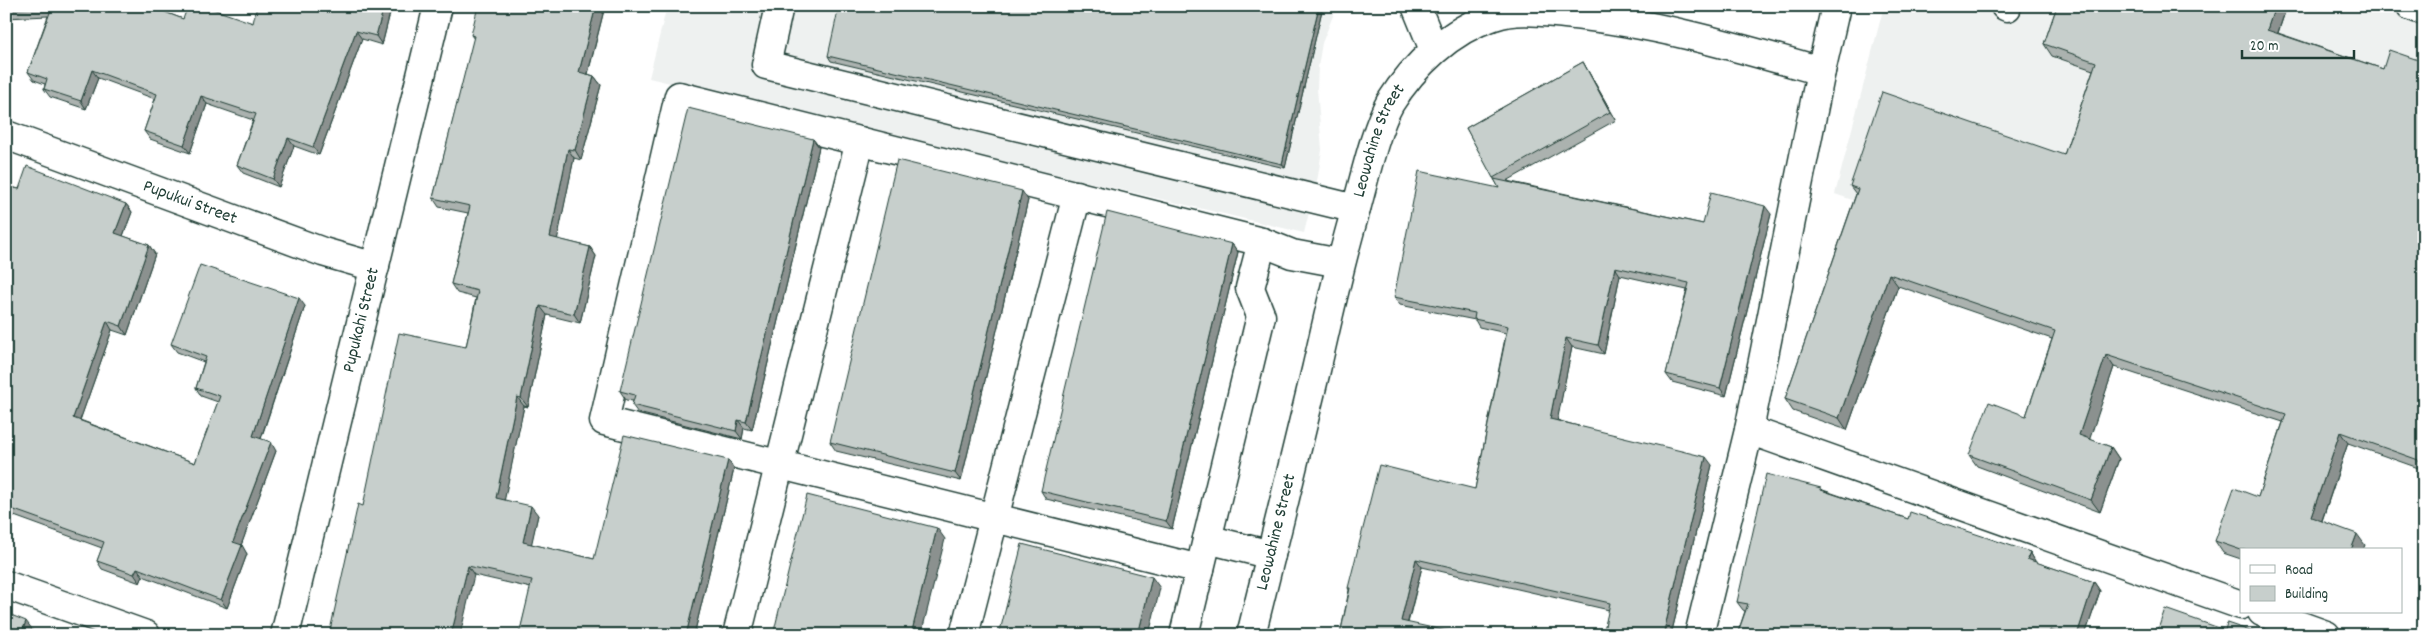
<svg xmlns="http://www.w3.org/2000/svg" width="2430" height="641" font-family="Dekko,sans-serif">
<rect width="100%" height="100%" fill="#fff"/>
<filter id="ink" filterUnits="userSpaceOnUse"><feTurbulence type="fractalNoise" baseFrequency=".02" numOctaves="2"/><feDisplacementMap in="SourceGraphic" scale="10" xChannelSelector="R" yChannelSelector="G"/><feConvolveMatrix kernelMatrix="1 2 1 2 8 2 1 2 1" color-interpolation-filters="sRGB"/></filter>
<g filter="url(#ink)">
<path fill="#eef1f0" d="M667 6H1337L1322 43 1318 67 1317 88 1322 150 1318 176 1304 233 649 78Z
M1884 6H2424V398L1835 194Z"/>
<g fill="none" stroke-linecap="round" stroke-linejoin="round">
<g stroke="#1f3d34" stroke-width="31">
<g id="minor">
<path d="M779 6 766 65 1356 209"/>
<path d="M1416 6 1434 50"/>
<path d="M2005 6 2007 7"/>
<path d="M2411 6 2424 11"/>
<path id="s1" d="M6 135 323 252 375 267"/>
<path d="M1749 430 1821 71 1836 6"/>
<path d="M1207 539 1271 555"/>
<path d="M1200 569 604 421 679 96 1262 242 1292 254 1340 263"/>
<path d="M6 585 146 635"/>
<path d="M2262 612 2326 635"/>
<path id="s2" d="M285 635 438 6"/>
<path d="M737 635 860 141"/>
<path d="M964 635 1077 195"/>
<path d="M1184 635 1261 316 1250 288 1262 242"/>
<path id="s3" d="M1251 635C1273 547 1295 458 1316 370 1328 318 1339 267 1354 216 1363 185 1375 129 1390 103 1414 65 1450 30 1494 16 1517 8 1542 12 1565 14 1652 22 1737 47 1821 71"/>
<path d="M1699 635 1749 430 2241 605"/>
</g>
</g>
<use href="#minor" stroke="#fff" stroke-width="28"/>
</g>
<path fill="#abb2af" stroke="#1f3d34" d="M6 6H149L183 19 253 23 391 9 382 45 362 39 319 155 294 146 279 187 243 173 237 165 253 120 207 104 190 153 150 139 144 131 155 99 98 78 86 109 50 97 44 89 45 84 34 80 28 72 48 16 6 18Z
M605 6 588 74 594 76 601 85 581 160 574 158 557 239 590 247 596 256 580 323 547 315 528 407 524 406 504 500 538 515 531 544 594 559 728 460 734 469 694 635H519L531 588 474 575 363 506 466 347 476 298 457 293 451 284 468 213 439 207 433 198 474 39 471 35Z
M1323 6 1285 168 831 61 828 56Z
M2057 6H2287L2278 33 2383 69 2424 62V470L2348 443 2322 521 2365 545 2241 550V559L2223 553 2215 541 2258 497 2283 422 2114 367 2089 439 2111 447 2119 459 2100 512 1977 466 1969 455 2026 416 2052 339 1898 286 1847 430 1793 411 1785 399 1856 194 1850 186 2064 155 2093 70 2052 56 2044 44Z
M1583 62 1588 71 1616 120 1507 181 1703 224 1771 214 1726 396 1672 382 1666 374 1687 290 1620 275 1604 354 1572 347 1557 420 1712 465 1671 635H1603L1609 610 1422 567 1408 623 1340 635 1349 590 1348 588 1475 489 1506 333 1479 327 1475 320 1400 305 1394 297 1499 188 1466 128Z
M813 139 819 147 752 430 744 428 742 439 638 413 632 405 633 401 626 400 620 391Z
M6 186 19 189 126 204 132 212 123 236 149 245 155 254 127 335 112 330 80 420 195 463 218 402 201 396 196 388 204 362 177 352 171 344 305 306 261 439 276 451 241 545 247 554 227 608 143 576 140 583 102 569 97 561 102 548 6 513Z
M1028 200 961 481 836 451 830 442Z
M1232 244 1238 252 1172 529 1046 499 1041 491Z
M1821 488 1823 490 1908 519 2030 552 2035 561V562L2094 582 2100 591 2085 635H1737L1745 611 1743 610 1737 602Z"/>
<path fill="#8b918f" stroke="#1f3d34" d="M384 6H388L391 9 382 45 376 36Z
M596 6H605L586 81 579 72Z
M1319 6H1323L1285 168 1282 164Z
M2275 6H2287L2275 41 2267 30Z
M356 31 362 39 319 155 313 147Z
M1583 62 1588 71 1616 120 1610 112Z
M92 70 98 78 86 109 81 101Z
M594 76 601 85 581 160 575 150Z
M201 96 207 104 190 153 184 145Z
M288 138 294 146 279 187 273 179Z
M813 139 819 147 752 430 746 422Z
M568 149 574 158 556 246 550 237Z
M1022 191 1028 200 961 481 955 473Z
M126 204 132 212 121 241 115 233Z
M1765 206 1771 214 1726 396 1720 388Z
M1232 244 1238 252 1172 529 1166 521Z
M149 245 155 254 127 335 121 326Z
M590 247 596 256 580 323 574 314Z
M1615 267 1620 275 1604 354 1598 345Z
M1889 274 1898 286 1847 430 1839 418Z
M299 298 305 306 259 444 253 436Z
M540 306 547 315 528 407 521 398Z
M107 321 112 330 78 426 73 418Z
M1566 338 1572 347 1556 427 1550 419Z
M2106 355 2114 367 2087 447 2079 435Z
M2424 390V406L2420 401Z
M517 397 524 406 503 507 496 498Z
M738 420 744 428 742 439 736 431Z
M2340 432 2348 443 2319 529 2311 517Z
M271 442 276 451 239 551 233 542Z
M2111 447 2119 459 2100 512 2091 500Z
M1706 457 1712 465 1671 635H1663Z
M728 460 734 469 694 635H686Z
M531 506 538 515 530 551 523 542Z
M937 528 945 539 921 635H911Z
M2357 534 2365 545 2363 550H2351Z
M242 545 247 554 227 608 221 600Z
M2030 552 2035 561 2033 568 2027 559Z
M1416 559 1422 567 1406 629 1401 621Z
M468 566 474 575 460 635H451Z
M137 568 143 576 140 583 134 574Z
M1152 577 1160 588 1149 635H1138Z
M2094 582 2100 591 2085 635H2077Z
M26 621 32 629 29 635H21Z
M2050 630 2054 635H2048Z"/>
<path fill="#c7cfcc" stroke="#1f3d34" d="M6 6H149L183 19 188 6H204L253 23 257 6H384L376 36 356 31 313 147 288 138 273 179 237 165 256 114 201 96 184 145 144 131 157 94 92 70 81 101 44 89 47 79 28 72 52 7 6 10Z
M478 6H596L579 72 594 76 575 150 568 149 550 237 590 247 574 314 540 306 521 398 517 397 496 498 531 506 523 542 594 559 624 435 728 460 686 635H519L532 580 468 566 451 635H329L358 504 363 506 399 333 466 347 478 291 451 284 470 206 433 198 474 36 471 35Z
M839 6H1319L1282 164 828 56Z
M2057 6H2275L2267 30 2383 69 2389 50 2424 62V390L2420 401 2424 402V462L2340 432 2311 517 2357 534 2351 550H2241L2215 541 2234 488 2258 497 2286 414 2106 355 2079 435 2111 447 2091 500 1969 455 1989 402 2026 416 2055 331 1889 274 1839 418 1785 399 1858 189 1850 186 1882 92 2064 155 2096 62 2044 44Z
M1583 62 1610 112 1493 178 1466 128Z
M688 108 813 139 746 422 738 420 736 431 632 405 635 395 620 391Z
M897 160 1022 191 955 473 830 442Z
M27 166 126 204 115 233 149 245 121 326 107 321 73 418 195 463 220 396 196 388 206 357 171 344 200 265 299 298 253 436 271 442 233 542 242 545 221 600 137 568 134 574 97 561 104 542 6 507V186L19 189Z
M1419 171 1499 188 1494 179 1703 224 1711 192 1765 206 1720 388 1666 374 1689 283 1615 267 1598 345 1566 338 1550 419 1706 457 1663 635H1603L1610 603 1416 559 1401 621 1465 635H1340L1350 588H1348L1379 465 1475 489 1508 326 1474 319 1475 313 1394 297Z
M1107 212 1232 244 1166 521 1041 491Z
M1766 474 1821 488V490L1908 519 1910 512 2030 552 2027 559 2094 582 2077 635H2066L2050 630 2048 635H1737L1748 604 1737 602Z
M807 495 937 528 911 635H773Z
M1022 544 1152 577 1138 635H999Z
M2165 609 2225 630 2227 623 2262 635H2156Z
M6 613 26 621 21 635H6Z"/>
</g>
<g text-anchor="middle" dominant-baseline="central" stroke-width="5" stroke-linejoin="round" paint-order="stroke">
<g font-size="18" fill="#1f3d34" stroke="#fff">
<text stroke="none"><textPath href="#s3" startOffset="511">Leowahine Street</textPath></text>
<text stroke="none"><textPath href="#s1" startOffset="196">Pupukui Street</textPath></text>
<text stroke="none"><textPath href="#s2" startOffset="324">Pupukahi Street</textPath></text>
<text stroke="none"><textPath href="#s3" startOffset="106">Leowahine Street</textPath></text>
</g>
</g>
<rect width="2430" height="641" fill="none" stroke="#fff" stroke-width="25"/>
<rect x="12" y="12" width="2405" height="616" fill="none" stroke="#1f3d34" stroke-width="2" filter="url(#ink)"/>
<rect x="2240" y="548" width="162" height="65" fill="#ffffff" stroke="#a5b1ae"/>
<rect x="2250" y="565" width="25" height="8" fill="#ffffff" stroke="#a5b1ae"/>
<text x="2285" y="574" font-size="15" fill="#1f3d34">Road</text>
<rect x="2250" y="586" width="25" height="15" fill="#c7cfcc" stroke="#a5b1ae"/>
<text x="2285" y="598" font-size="15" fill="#1f3d34">Building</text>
<path d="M2242 50v8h112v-8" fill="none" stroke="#1f3d34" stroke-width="2.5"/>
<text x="2250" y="50" font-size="15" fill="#1f3d34" stroke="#ffffff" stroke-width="4" paint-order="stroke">20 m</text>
</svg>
